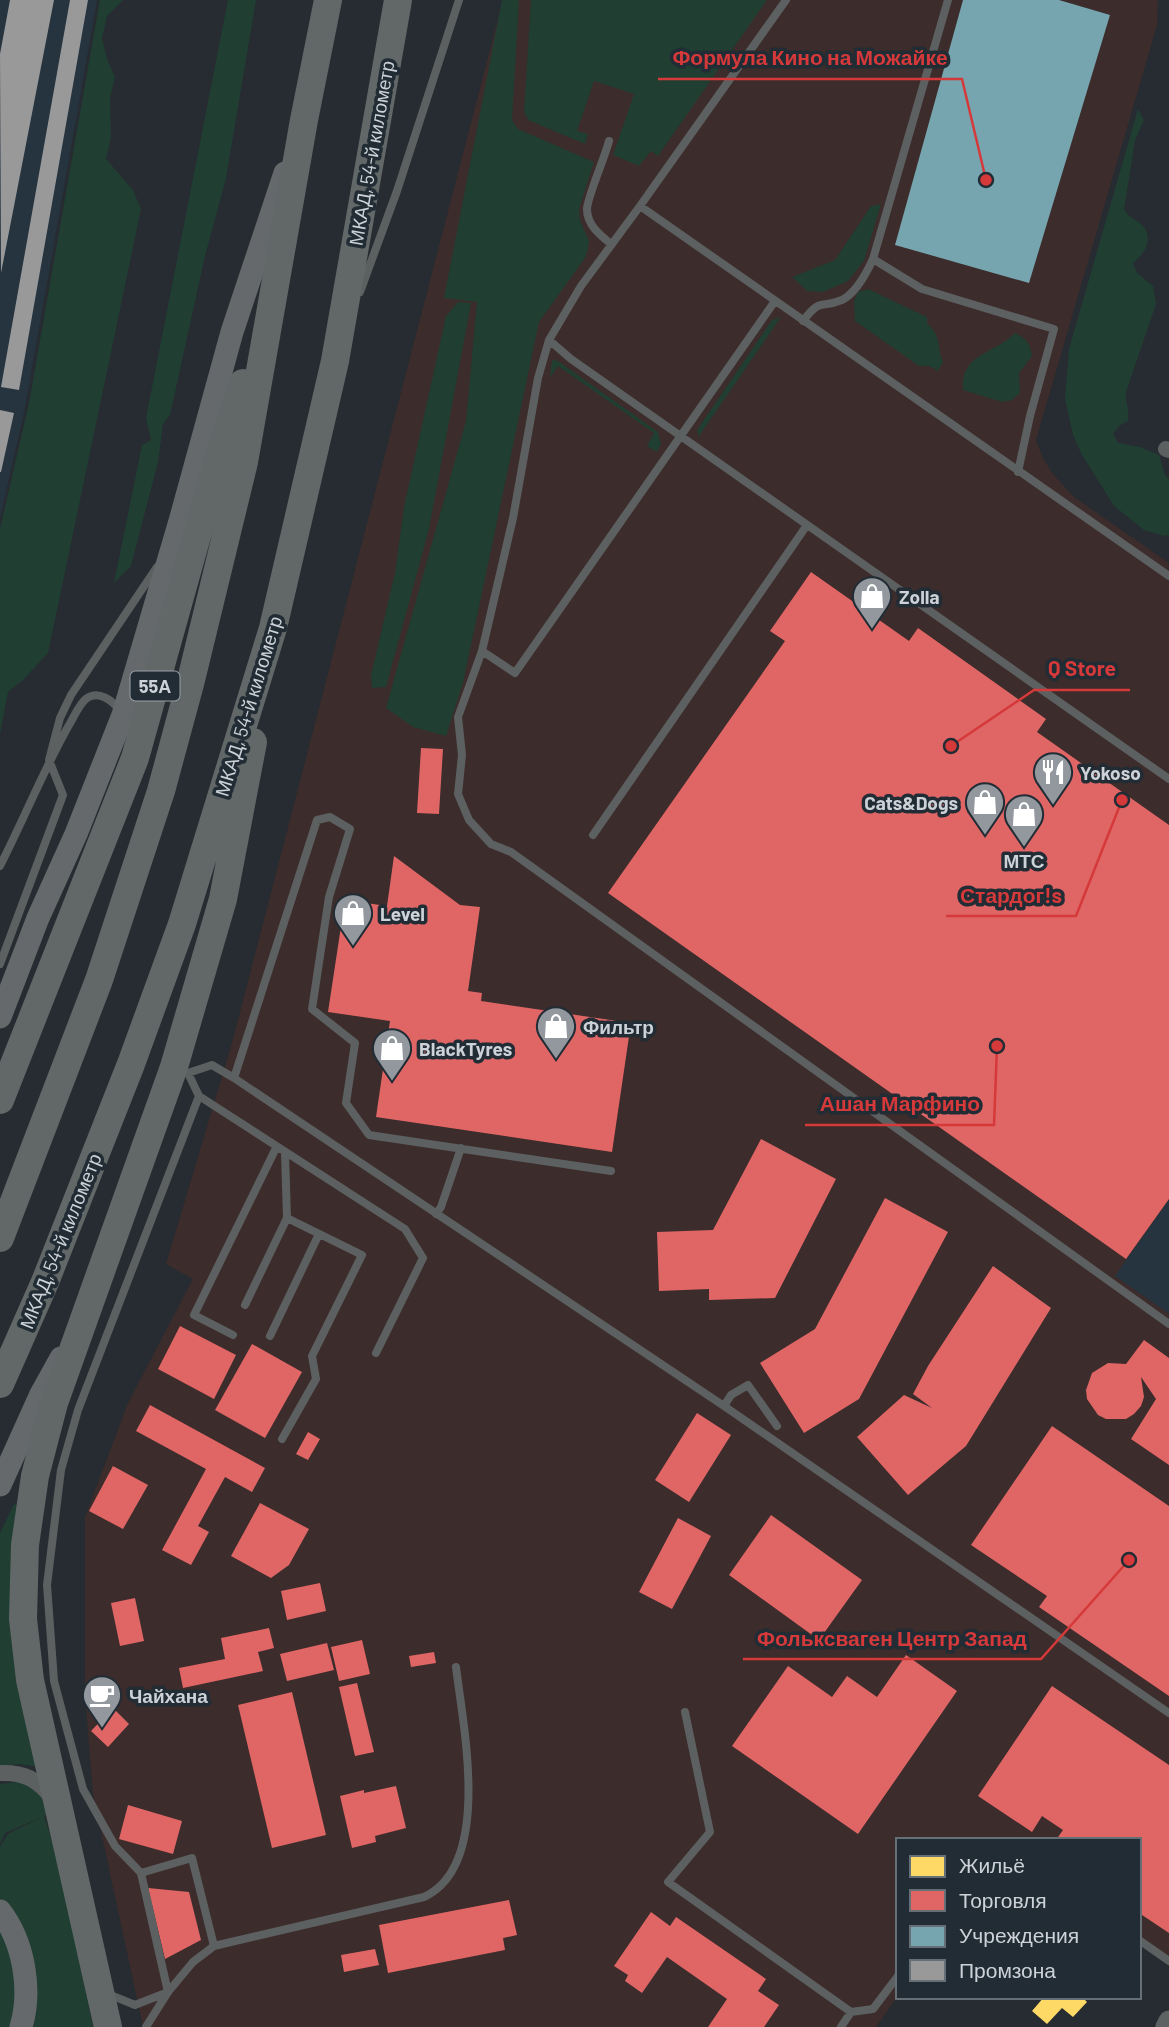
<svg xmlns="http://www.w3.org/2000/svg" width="1169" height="2027" font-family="Barlow,sans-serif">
<rect width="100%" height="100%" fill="#262c31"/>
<path fill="#3c2c2b" d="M503 0H1158L1157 25 1036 440 1042 456 1052 473 1074 497 1169 563V1961L1139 1942V1840H898V1996L876 2027H143L93 1794 85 1694V1517L128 1403 193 1279 166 1264 232 1043Z"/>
<path fill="#263440" d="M0 0H97L25 407 0 518Z
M1169 1199V1314L1115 1276Z"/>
<path fill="#213e32" d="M100 0H123L107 16 102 38 107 59 115 77 110 98 111 137 106 159 133 190 141 209 48 653 23 680 8 692 0 734V529L29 403Z
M228 0H256L226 178 205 256 170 415 163 424 158 462 131 566 114 583 142 445 151 440 146 418Z
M502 0H519L512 120 518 129 594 162 579 209 580 220 589 241 588 249 585 258 539 322 463 683 446 736 413 727 386 708 466 421 477 302 444 298Z
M531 0H767L658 156 651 151 639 166 613 155 634 94 594 81 577 131 588 134 585 144 528 120 524 112Z
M1138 109 1144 120 1135 140 1124 210C1131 220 1135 218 1141 224 1155 237 1145 254 1133 263L1137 273 1153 286 1156 304 1126 392C1125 403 1130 410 1128 421L1119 426 1113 434 1118 443 1140 447 1159 455 1165 475 1169 479V535L1164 536 1144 530 1114 506 1081 453 1073 435 1065 399 1069 349Z
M881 204 864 261 848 281 823 292 807 291 792 277 835 260 871 206Z
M868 289 927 317V323C943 339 936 344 943 362L938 371 929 366H919L855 321 854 301 858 292Z
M458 302 471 303 429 529 386 687 372 688 371 675 395 573 404 507 446 316Z
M781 317 701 433 699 437 697 430 772 320Z
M1015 333C1027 338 1030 344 1032 356L1019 373 1020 393 1012 400 1002 402 963 390C960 353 995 354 1015 333Z
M552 360 558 361 658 432 661 444 657 452 647 446 654 433 558 366 550 378Z
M14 1504 22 1505 39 1767 19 1764 0 1766V1533Z
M17 1782C38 1788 44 1791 49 1814L44 1816 58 1858 93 2027H34L36 1998 8 1909 0 1899V1847L8 1834 42 1817 5 1833 0 1844V1784Z
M0 1925 18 1971 14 2027H0Z"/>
<path fill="#ffd966" d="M1044 1997H1082L1087 2002 1073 2017 1062 2008 1047 2024 1032 2011Z"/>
<path fill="#e06666" d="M811 572 909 641 918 628 1046 719 1037 732 1169 825V1199L1126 1259 608 893 785 641 770 631Z
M421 748 443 749 439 814 417 813Z
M394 856 460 905 480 907 468 991 482 993 481 1001 631 1023 612 1152 376 1117 390 1021 328 1012 345 900 387 906Z
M761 1139 836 1179 775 1298 709 1300V1289L659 1291 657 1232 713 1230Z
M885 1198 948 1232 859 1399 804 1433 760 1363 815 1329Z
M993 1266 1051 1308 966 1446 908 1495 857 1437 904 1395 932 1408 913 1394 928 1366Z
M180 1326 236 1355 214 1399 158 1369Z
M1144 1340 1169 1358V1465L1131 1439 1156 1399 1141 1377 1144 1397 1141 1406 1134 1414 1126 1419H1106L1098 1415 1087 1399 1086 1390 1092 1373 1108 1363 1126 1364Z
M252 1344 302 1372 265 1438 215 1410Z
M150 1405 265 1468 252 1492 225 1477 198 1526 209 1532 191 1565 162 1550 206 1469 136 1431Z
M697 1413 731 1435 689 1502 655 1480Z
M1052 1426 1169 1506V1696L1039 1607 1047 1596 971 1545Z
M308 1432 320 1439 308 1460 296 1454Z
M113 1466 148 1485 123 1529 89 1511Z
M260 1503 309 1529 289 1565 271 1578 231 1556Z
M771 1515 862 1580 819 1640 729 1575Z
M678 1518 711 1536 672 1609 639 1592Z
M320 1583 326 1611 287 1620 281 1591Z
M135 1598 144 1641 120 1646 111 1603Z
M269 1628 274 1648 258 1652 263 1671 183 1688 179 1668 225 1659 221 1638Z
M362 1640 370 1674 339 1681 331 1647Z
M327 1643 334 1670 287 1681 280 1654Z
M434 1652 436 1663 411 1667 409 1656Z
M906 1655 957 1691 858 1834 732 1746 788 1666 832 1697 847 1676 877 1697Z
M357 1683 374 1752 355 1756 339 1687Z
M1052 1686 1169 1765V1933L1139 1913V1840H1056L1063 1830 1042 1816 1032 1832 978 1796Z
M292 1692 326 1835 272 1848 238 1705Z
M113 1708 129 1724 108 1747 91 1731Z
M396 1786 406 1828 375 1836 376 1842 352 1848 340 1796 364 1790V1793Z
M128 1805 182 1821 173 1854 119 1839Z
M148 1888 189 1892 201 1940 165 1959Z
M509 1900 517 1935 503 1938 505 1950 388 1973 379 1925Z
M651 1912 670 1926 676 1917 766 1979 758 1991 779 2005 764 2027H708L727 1999 667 1957 642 1993 625 1981 628 1975 614 1966Z
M375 1949 379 1965 344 1972 341 1955Z"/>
<path fill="#76a5af" d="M963 0H1059L1110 15 1029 283 895 245Z"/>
<path fill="#999" d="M10 0H54L1 273 0 54Z
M70 0H88L19 390 1 387Z
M0 410 14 413 1 472H0Z"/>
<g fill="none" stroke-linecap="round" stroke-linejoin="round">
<path stroke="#5c6060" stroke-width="8" d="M786 0 640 206 581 286 549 340 538 378 513 518 482 651 458 717 462 755 458 794 469 820 491 844 511 852 1169 1324
M609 141C605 157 587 198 587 209 587 225 600 235 611 244
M640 206 1169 576
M873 259 922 289 1054 329 1030 416 1018 472
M360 292 397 191 459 0
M803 321C821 297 820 309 842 300 856 293 867 272 873 259L948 0
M549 340 571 359 1169 779
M482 651 515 673 775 301
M593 835 807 525
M0 866C24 819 43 771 69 725 74 717 79 704 87 698 99 690 113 701 119 710
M0 964 63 795 49 760 60 718 71 695 157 567
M180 1069 188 1073 212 1065 234 1078 724 1406 1169 1713
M188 1073 199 1096 405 1229 423 1258 376 1353
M234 1078 317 820 330 817 350 829 329 897 312 1009 355 1043 346 1103 369 1135 611 1171
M436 1214 441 1207 461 1148
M245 1305 287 1218 285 1153
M233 1335 194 1315 276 1148
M270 1336 319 1234
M724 1406 731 1395 748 1385 777 1426
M282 1439 316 1379 312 1356 362 1255 287 1218
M685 1712 710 1832 668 1882 851 2012
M141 1873 192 1858 214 1946 193 1962 168 1992
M1139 1940 1169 1961
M214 1946 424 1897C493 1865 463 1726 456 1667
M168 1992 141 1873 115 1846 83 1789 54 1681 47 1585 61 1470 78 1410 199 1096
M108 1994 135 2005 168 1992 146 2027
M841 2027 851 2012 873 2009 898 1976"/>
<path stroke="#5c6060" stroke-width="16" d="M1166 449 1169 450
M0 1773C23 1772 38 1779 52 1798"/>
<path stroke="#5d6263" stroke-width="21" d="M1166 2027 1169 2021"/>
<path stroke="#66696b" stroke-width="23" d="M0 1017 38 918 76 834 123 715 180 521 232 332 285 173
M0 1485 41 1394 61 1358
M0 1911C24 1942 32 1990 21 2027"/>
<path stroke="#626768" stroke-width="28" d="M0 1100 135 758 219 457 243 383
M0 1238 99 980 161 791 191 680 244 462 304 120 328 0
M0 1384 45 1282 131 1064 182 924 273 628 335 361 398 0
M108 2027 30 1680 23 1619 25 1545 35 1476 54 1403 174 1067 223 899 253 742"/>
</g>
<defs>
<g id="shop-pin" transform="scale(2.0125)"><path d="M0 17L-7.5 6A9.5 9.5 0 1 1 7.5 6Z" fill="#92989e" stroke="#222c35"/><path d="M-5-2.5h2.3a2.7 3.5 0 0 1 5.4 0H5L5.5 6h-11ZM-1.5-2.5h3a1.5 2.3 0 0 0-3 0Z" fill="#fff"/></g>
<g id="restaurant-pin" transform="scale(2.0125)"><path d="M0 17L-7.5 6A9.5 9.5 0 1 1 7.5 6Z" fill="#92989e" stroke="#222c35"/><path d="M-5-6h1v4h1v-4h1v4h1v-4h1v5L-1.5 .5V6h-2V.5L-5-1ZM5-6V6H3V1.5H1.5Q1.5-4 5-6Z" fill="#fff"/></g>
<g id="cafe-pin" transform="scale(2.0125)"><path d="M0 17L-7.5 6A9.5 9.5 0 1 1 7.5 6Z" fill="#92989e" stroke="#222c35"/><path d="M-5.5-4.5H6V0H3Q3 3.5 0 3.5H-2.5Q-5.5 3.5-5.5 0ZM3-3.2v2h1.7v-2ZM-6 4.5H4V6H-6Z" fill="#fff"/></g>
</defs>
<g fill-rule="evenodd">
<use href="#shop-pin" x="872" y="596"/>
<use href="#restaurant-pin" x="1053" y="772"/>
<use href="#shop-pin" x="985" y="802"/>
<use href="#shop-pin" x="1024" y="814"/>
<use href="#shop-pin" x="353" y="913"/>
<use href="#shop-pin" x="556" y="1026"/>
<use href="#shop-pin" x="392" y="1048"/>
<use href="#cafe-pin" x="102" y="1695"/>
</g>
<g text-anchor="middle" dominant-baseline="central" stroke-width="7" stroke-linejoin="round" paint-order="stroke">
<rect fill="#222c35" stroke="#99a0a7" stroke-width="2" x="130.5" y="671.5" width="49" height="29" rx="5"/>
<g font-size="18" font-weight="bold" fill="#ccd2d8">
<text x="155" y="686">55А</text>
</g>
<g font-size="19" fill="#ccd2d8" stroke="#222c35">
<text transform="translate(371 153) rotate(-80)">МКАД, 54-й километр</text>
<text transform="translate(248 706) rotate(-73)">МКАД, 54-й километр</text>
<text transform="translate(60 1241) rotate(-68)">МКАД, 54-й километр</text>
</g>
<g font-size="19" font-weight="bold" fill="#ccd2d8" stroke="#222c35" text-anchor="start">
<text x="899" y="596">Zolla</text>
<text x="1080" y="772">Yokoso</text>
<text x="958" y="802" text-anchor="end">Cats&amp;Dogs</text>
<text x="1024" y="860" text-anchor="middle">МТС</text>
<text x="380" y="913">Level</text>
<text x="583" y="1026">Фильтр</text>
<text x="419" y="1048">BlackTyres</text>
<text x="129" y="1695">Чайхана</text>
</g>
</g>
<path fill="none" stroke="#d5393a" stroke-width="2.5" d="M986 180L962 79H658M951 746L1034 690H1130M1122 800L1076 916H946M997 1046L994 1125H805M1129 1560L1041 1659H743"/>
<g fill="#d5393a" stroke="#222c35" stroke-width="2.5">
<circle cx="986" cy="180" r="7"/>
<circle cx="951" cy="746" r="7"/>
<circle cx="1122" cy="800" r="7"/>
<circle cx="997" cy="1046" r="7"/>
<circle cx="1129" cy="1560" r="7"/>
</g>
<g font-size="21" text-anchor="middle" font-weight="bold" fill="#d5393a" stroke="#222c35" stroke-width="7" stroke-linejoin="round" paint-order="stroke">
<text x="810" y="65">Формула Кино на Можайке</text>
<text x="1082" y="676">Q Store</text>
<text x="1011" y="903">Стардог!s</text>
<text x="900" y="1111">Ашан Марфино</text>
<text x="892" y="1646">Фольксваген Центр Запад</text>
</g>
<rect x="896" y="1838" width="245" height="161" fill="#222c35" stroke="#666e76" stroke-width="2"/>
<rect x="910" y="1856" width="35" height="21" fill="#ffd966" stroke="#666e76" stroke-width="2"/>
<text x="959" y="1873" font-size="21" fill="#ccd2d8">Жильё</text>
<rect x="910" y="1890" width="35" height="21" fill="#e06666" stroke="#666e76" stroke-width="2"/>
<text x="959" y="1908" font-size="21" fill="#ccd2d8">Торговля</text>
<rect x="910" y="1926" width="35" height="21" fill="#76a5af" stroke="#666e76" stroke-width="2"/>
<text x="959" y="1943" font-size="21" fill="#ccd2d8">Учреждения</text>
<rect x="910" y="1960" width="35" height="21" fill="#999999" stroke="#666e76" stroke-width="2"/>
<text x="959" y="1978" font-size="21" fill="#ccd2d8">Промзона</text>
</svg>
